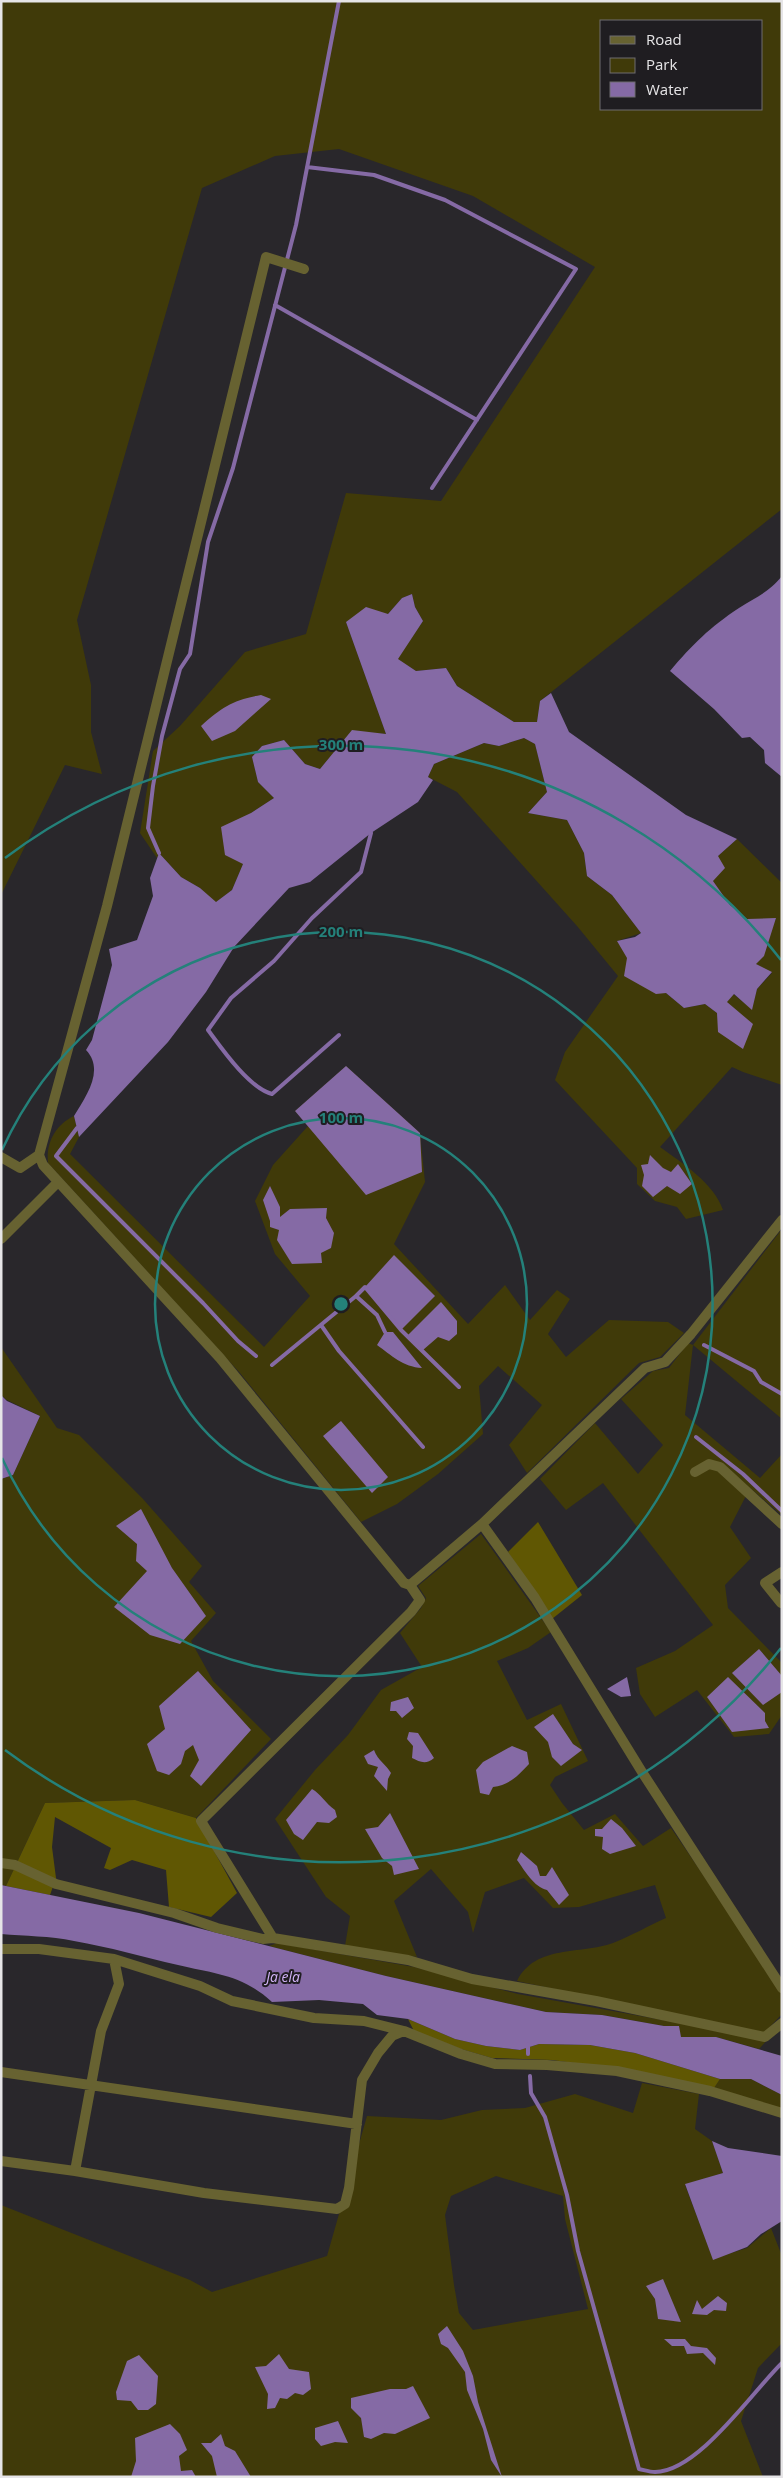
<svg xmlns="http://www.w3.org/2000/svg" width="783" height="2478" font-family="'Open Sans',sans-serif">
<rect width="100%" height="100%" fill="#29272b"/>
<path fill="#403a09" fill-rule="evenodd" d="M1 1H782V509L540 701 537 722H514L457 686 446 668 416 671 397 659 423 621 415 607 412 594 402 598 388 614 346 622 386 734 352 731 320 769 305 764 284 740 262 746 252 757 258 782 274 798 251 813 243 864 232 890 215 903 200 888 181 877 159 853 157 858 140 833 153 751 180 726 245 652 306 634 346 493 441 501 595 267 473 196 339 149 275 156 202 188 77 620 91 685V732L102 774 65 765 1 895ZM602 21H762V109H602Z
M524 738 535 744 547 792 528 813 567 820 584 853 587 876 612 895 641 933 617 941 666 993 684 1008 705 1004 717 1013 733 994 752 1009 757 989 772 973 755 964 776 919H747L730 905 713 881 718 856 737 839 782 883V1085L743 1072 732 1067 660 1147C682 1163 714 1183 723 1210L686 1219 677 1207 655 1201 637 1184V1168L555 1080 565 1052 618 976 577 926 457 792 428 777 434 764 484 743 499 746Z
M346 1066 420 1133 425 1182 394 1244 468 1324 505 1285 530 1320 557 1290 570 1299 548 1334 566 1357 609 1320 668 1322 684 1333 660 1357 639 1363 527 1473 509 1445 542 1405 498 1366 479 1386 483 1434 438 1474 397 1504 361 1522 240 1373 48 1163C46 1143 55 1125 74 1116L79 1137 70 1154 264 1347 310 1296 275 1254 255 1201 273 1165 308 1126 295 1111Z
M782 1229V1419L693 1345 685 1415 760 1478 782 1454V1515L750 1488 730 1527 751 1558 725 1585 728 1608 782 1663V1715L769 1734 734 1737 697 1690 655 1717 640 1694 636 1668 675 1651 713 1625 603 1483 566 1510 540 1479 595 1423 638 1474 663 1445 621 1399 653 1371 669 1368 688 1343 693 1345Z
M1 1347 57 1428 79 1435 143 1499 202 1566 189 1582 216 1613 191 1641 213 1681 271 1739 196 1818 135 1800 45 1803 6 1886 1 1885V1479L13 1475 40 1416 7 1400 1 1395Z
M481 1534 551 1632 528 1648 497 1661 527 1720 561 1704 588 1761 555 1777 550 1785 562 1803 584 1830 615 1814 643 1846 671 1828 782 1990V2014L763 2034 517 1981C536 1944 580 1955 613 1943 631 1936 648 1926 666 1918L655 1885 579 1907 553 1908 524 1878 485 1892 473 1933 468 1912 431 1869 394 1901 417 1957 345 1946 350 1916 326 1897 275 1819 315 1770 348 1735 381 1690 422 1667 400 1633 421 1608 426 1598 418 1586Z
M277 1943 414 1967 518 1994 768 2039 759 2049 716 2037H681L678 2026H664L602 2015 546 2012 386 1976 269 1946Z
M720 2079H751L782 2095V2109L714 2088Z
M642 2083 699 2094 695 2129 712 2141 723 2173 685 2185 713 2259 747 2248 771 2228 782 2256V2343L758 2368 741 2421 763 2477H1V2205L190 2280 212 2292 327 2256 367 2116 441 2120 482 2110 525 2108 575 2094 633 2113ZM496 2176 563 2196 565 2219 588 2309 473 2330 459 2313 454 2285 445 2215 451 2196Z"/>
<path fill="#605703" d="M538 1522 582 1595 552 1619 508 1552Z
M135 1800 196 1818 237 1893 211 1917 169 1907 166 1870 132 1860 110 1870 104 1868 111 1848 55 1817 52 1847 56 1878 50 1895 6 1886 45 1803Z
M408 2019 455 2039 486 2046 520 2050 539 2044 590 2045 635 2053 720 2079 714 2088 633 2071 552 2060 492 2058 461 2049 414 2031Z"/>
<path fill="#856aa5" d="M782 576V777L765 763 764 750 750 737 742 738 714 709 670 671C692 645 710 627 739 608 756 597 768 593 782 576Z
M412 594 415 607 423 621 398 659 416 671 446 668 457 686 514 722H537L540 701 551 693 569 732 686 815 737 839 718 856 725 868 713 881 730 905 747 919 776 918 764 956 756 964 772 972 757 989 752 1010 734 994 727 1002 753 1024 743 1049 718 1032 717 1013 705 1004 684 1008 666 993 656 994 624 976 627 958 617 941 635 937 641 933 612 895 587 876 584 853 567 820 528 813 547 792 535 744 524 738 499 746 484 743 434 764 428 777 433 780 418 802 371 833 310 882 289 888 234 947 206 992 168 1042 79 1137 74 1116C86 1096 105 1070 86 1050L92 1040 112 965 109 949 137 940 153 896 150 878 159 853 181 877 200 888 216 902 232 890 243 864 225 855 221 827 251 813 274 798 258 782 252 757 262 746 284 740 305 764 320 769 352 730 386 734 346 622 366 607 388 614 402 598Z
M261 695 271 699 235 731 212 741 201 726C222 707 233 700 261 695Z
M346 1066 420 1133 422 1172 366 1195 295 1111Z
M650 1155 663 1168 671 1172 678 1164 692 1184 680 1194 667 1186 653 1197 642 1186 644 1175 641 1165 648 1164Z
M270 1186 280 1207V1217L290 1209 327 1208 326 1218 334 1233 331 1248 321 1253 322 1263 292 1264 277 1240 279 1230 270 1227V1221L263 1200Z
M394 1255 435 1296 401 1330 365 1287Z
M441 1302 457 1321V1334L449 1341 438 1337 423 1350 408 1335Z
M385 1332H393L422 1368C403 1367 391 1355 377 1345Z
M1 1395 7 1401 40 1416 13 1475 1 1479Z
M341 1421 388 1477 372 1493 323 1436Z
M141 1509 172 1568 206 1616 180 1644 150 1635 114 1607 147 1571 136 1561 137 1544 116 1526Z
M759 1649 782 1676V1692L763 1705 732 1673Z
M198 1671 251 1730 201 1786 190 1776 199 1760 193 1745 185 1751 181 1764 169 1775 157 1771 147 1744 165 1729 159 1706Z
M627 1677 631 1696 621 1697 607 1689Z
M728 1677 765 1713V1721L769 1728 732 1732 707 1697Z
M408 1697 414 1708 402 1718 396 1711H390L391 1702Z
M553 1714 573 1744 582 1750 561 1766 552 1757 548 1742 534 1727Z
M409 1732 418 1733 434 1758C426 1765 420 1762 412 1758L413 1746 407 1739Z
M512 1746 527 1752 529 1764C518 1776 509 1785 493 1787L489 1795 480 1793 476 1770 483 1762Z
M374 1750C378 1761 386 1764 391 1773L388 1779 387 1791 374 1776 378 1767 368 1764 364 1756Z
M312 1789C321 1794 325 1803 335 1810L337 1817 329 1823 317 1822 303 1840 294 1834 286 1820Z
M390 1813 419 1869 394 1875 392 1866 382 1858 365 1829 378 1827Z
M611 1819 622 1828 636 1846 610 1854 602 1849 603 1837 595 1836V1829H602Z
M521 1852 537 1866 540 1876H546L552 1867 569 1895 559 1905 547 1890C534 1887 525 1871 517 1860Z
M1 1885 139 1913 386 1976 546 2012 602 2015 664 2026H679L681 2037H716L782 2056V2095L751 2079H720L635 2053 590 2045 539 2044 520 2050 486 2046 455 2039 408 2019 377 2015 363 2004 319 2000 272 2002C241 1974 215 1974 178 1965 143 1957 109 1947 74 1941 50 1936 25 1936 1 1934Z
M712 2141 728 2148 782 2156V2221L761 2234 747 2247 713 2260 685 2184 723 2173Z
M663 2279 681 2322 658 2319 655 2299 646 2286Z
M718 2296 727 2303 726 2311 714 2310 707 2315 692 2314 697 2300 702 2309Z
M447 2326 463 2351 473 2376 478 2402 502 2477 491 2460 483 2429 467 2390 465 2372 448 2348 441 2344 438 2334Z
M664 2339H685L691 2346 707 2348 716 2358 715 2365 703 2353 687 2354 684 2346H672Z
M279 2354 289 2369 309 2372 311 2389 303 2395 295 2393 287 2399 280 2398 275 2408 267 2409 268 2394 255 2367 266 2366Z
M139 2355 158 2376 156 2404 148 2410H138L131 2401 117 2400 116 2392 127 2361Z
M413 2386 430 2418 395 2434 384 2433 371 2439 364 2437 361 2418 351 2408V2398L390 2389H406Z
M338 2421 348 2443 335 2442 321 2446 315 2439V2428Z
M170 2424 180 2434 187 2450 179 2456 181 2471 192 2470 196 2477H131L136 2461 135 2438Z
M221 2434 225 2446 235 2451 251 2477H217L212 2456 201 2443H211Z"/>
<g fill="none" stroke-linecap="round" stroke-linejoin="round">
<path stroke="#856aa5" stroke-width="4" d="M307 167 374 175 445 200 576 269 432 488
M275 305 477 420
M159 853 148 828 153 786 162 736 180 669 190 654 208 542 233 468 296 225 339 1
M339 1035 272 1094C249 1088 222 1049 208 1030L231 998 274 961 312 918 361 872 371 833
M77 1128 56 1156 203 1303 238 1341 256 1356
M356 1296 365 1287 401 1330 459 1387
M321 1325 339 1351 423 1447
M704 1345 754 1371 761 1382 782 1394
M272 1365 356 1296 377 1315 385 1332
M696 1437 743 1474 782 1511
M528 2044V2054
M530 2076 531 2093 545 2117 567 2195 578 2251 639 2469C644 2470 650 2472 655 2472 698 2472 752 2392 782 2363"/>
<path stroke="#676231" stroke-width="10" d="M1 1157 20 1168 39 1155
M1 1239 58 1182
M695 1472 709 1464 720 1467 782 1524
M482 1524 535 1598 642 1772 782 1988
M410 1585 482 1524 645 1368 665 1362 691 1334 782 1220
M781 1603 765 1583 782 1572
M1 1863 15 1865 56 1884 174 1913 217 1928 263 1939 273 1938 408 1960 472 1979 596 2001 765 2037 782 2023
M273 1938 201 1821 411 1612 420 1600 410 1585 404 1583 220 1358 43 1165 39 1155 107 906 266 257 304 269
M1 1949H39L114 1959 200 1986 232 2001 314 2018 364 2021 404 2031 461 2054 495 2064 547 2065 617 2071 710 2091 782 2113
M1 2072 357 2124
M1 2161 75 2171 204 2193 337 2209 345 2204 349 2188 362 2080 378 2053 392 2036 404 2031
M75 2171 101 2031 119 1984 114 1959"/>
</g>
<g fill="none" stroke="#24817a" stroke-width="2.5">
<circle cx="341" cy="1304" r="186"/>
<path d="M2 1150A372 372 0 1 1 2 1458"/>
<path d="M781 1648A559 559 0 0 1 5 1750M5 858A559 559 0 0 1 781 960"/>
</g>
<g text-anchor="middle" dominant-baseline="central" stroke-width="4" stroke-linejoin="round" paint-order="stroke">
<g font-size="14" font-style="italic" fill="#d2b3f7" stroke="#1f1d21">
<text x="283" y="1976">Ja ela</text>
</g>
</g>
<circle cx="341" cy="1304" r="8" fill="#24817a" stroke="#1f1d21" stroke-width="2.5"/>
<g font-size="15" text-anchor="middle" font-weight="bold" fill="#24817a" stroke="#1f1d21" stroke-width="4" stroke-linejoin="round" paint-order="stroke">
<text x="341" y="750">300 m</text>
<text x="341" y="937">200 m</text>
<text x="341" y="1123">100 m</text>
</g>
<rect width="783" height="2478" fill="none" stroke="#e6e5e7" stroke-width="5"/>
<rect x="600" y="20" width="162" height="90" fill="#1f1d21" stroke="#6f6d70"/>
<rect x="610" y="36" width="25" height="8" fill="#676231" stroke="#6f6d70"/>
<text x="646" y="45" font-size="15" fill="#e6e5e7">Road</text>
<rect x="610" y="58" width="25" height="15" fill="#403a09" stroke="#6f6d70"/>
<text x="646" y="70" font-size="15" fill="#e6e5e7">Park</text>
<rect x="610" y="82" width="25" height="15" fill="#856aa5" stroke="#6f6d70"/>
<text x="646" y="95" font-size="15" fill="#e6e5e7">Water</text>
</svg>
